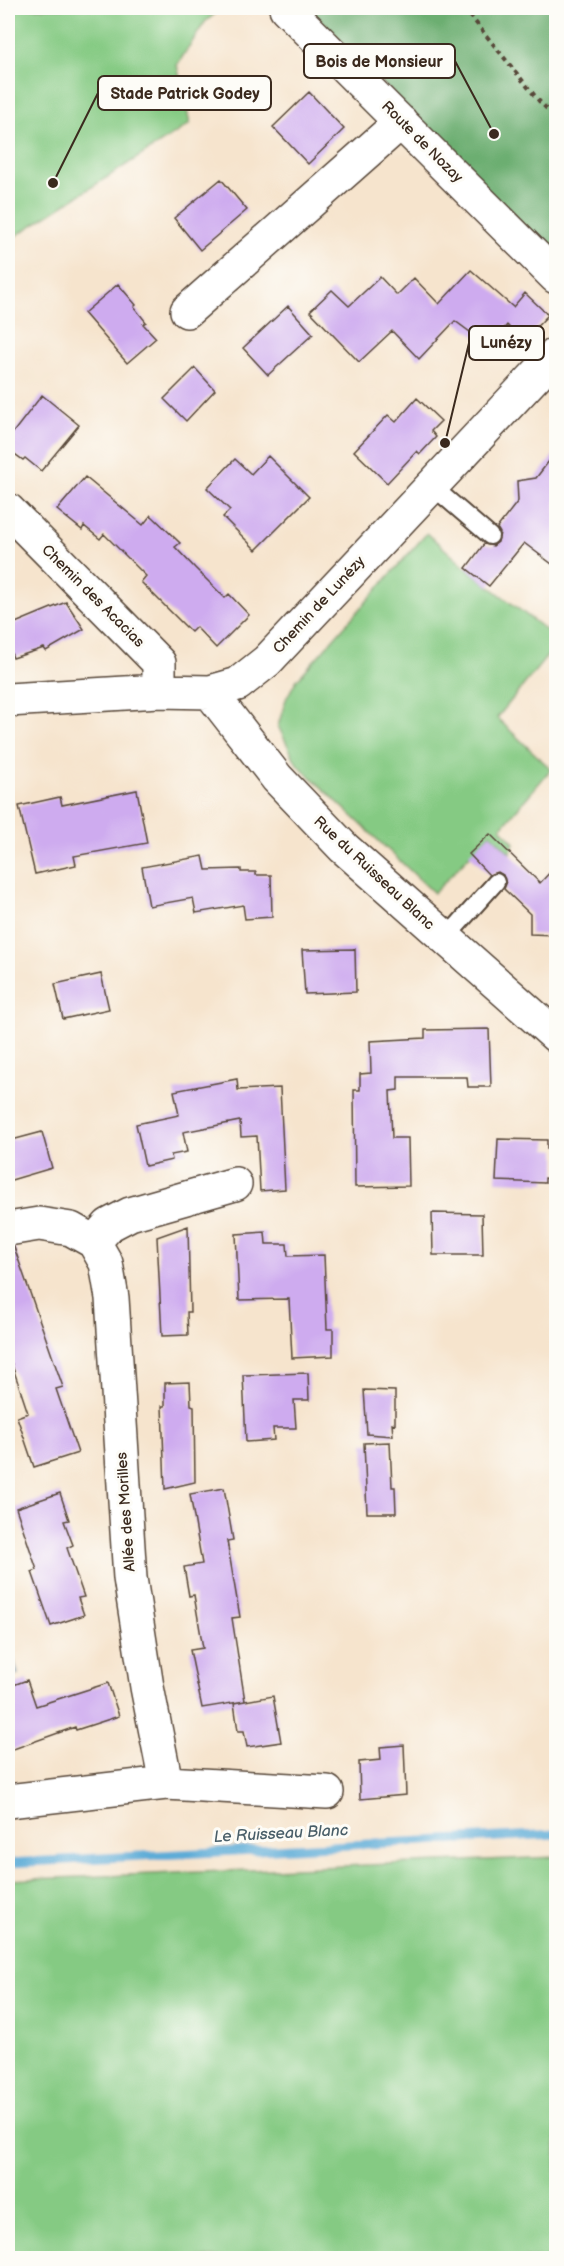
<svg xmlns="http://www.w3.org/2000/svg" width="564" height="2266" font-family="'Balsamiq Sans',sans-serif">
<rect width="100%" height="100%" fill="#fdfcf7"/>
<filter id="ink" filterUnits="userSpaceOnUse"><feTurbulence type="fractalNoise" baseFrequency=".0167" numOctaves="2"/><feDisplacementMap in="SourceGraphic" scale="12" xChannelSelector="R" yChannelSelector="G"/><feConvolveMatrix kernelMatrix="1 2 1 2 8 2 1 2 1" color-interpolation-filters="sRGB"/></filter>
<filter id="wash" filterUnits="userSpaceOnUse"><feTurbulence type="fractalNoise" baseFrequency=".008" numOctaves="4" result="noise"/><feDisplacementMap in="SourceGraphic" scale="24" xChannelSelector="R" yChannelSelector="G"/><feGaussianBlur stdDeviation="1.35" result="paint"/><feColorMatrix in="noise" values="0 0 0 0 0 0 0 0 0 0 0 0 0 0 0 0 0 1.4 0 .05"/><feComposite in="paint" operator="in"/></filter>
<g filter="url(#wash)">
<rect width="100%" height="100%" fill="#f6e4cd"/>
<path fill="#85ca83" stroke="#607a50" stroke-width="1.5" d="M8 8H222L205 22 177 65 190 124 8 241Z
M427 533 466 568 556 638V652L553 649 497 718 551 769 501 828 514 843 510 853 490 834 434 893 297 764 278 726 286 699 296 681Z
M556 1857V2258H8V1880Z"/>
<path fill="#6cae71" stroke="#546c48" stroke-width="1.5" d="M308 8H556V260Z"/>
<path fill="#5dacd7" stroke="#4c6b7a" stroke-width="1.5" d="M13 1657 18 1674 8 1677V1659Z"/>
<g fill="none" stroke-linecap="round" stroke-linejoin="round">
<path stroke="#5dacd7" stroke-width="9" d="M8 1863 556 1834"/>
</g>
<g id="blocks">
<path fill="#ceabef" d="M309 92 344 129 308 164 273 127Z
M221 179 247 210 200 250 174 218Z
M471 270 513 307 525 293 548 315 523 341 507 325 489 346 455 321 419 359 392 331 359 362 310 311 332 290 349 306 380 277 397 295 414 278 439 304Z
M118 284 136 305 134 307 146 322 143 324 156 338 127 363 84 313Z
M288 306 313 334 268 375 243 348Z
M195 368 215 390 186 421 164 399Z
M42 395 79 425 41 471 25 458 23 460 8 449V439Z
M417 398 441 421 431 431 436 437 420 454 417 451 387 483 354 451 388 415 396 422Z
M556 452V567L524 543 489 586 466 568 484 544 493 546 498 542 500 533 497 528 518 501 517 481 536 478Z
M268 456 309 497 256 550 223 517 230 510 207 488 235 459 251 474Z
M85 477 143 525 151 515 180 543 175 547 195 568 225 598 229 594 249 615 216 648 196 627 191 632 141 582 146 576 104 534 100 539 84 526 82 530 57 510Z
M66 602 84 629 46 651 44 648 13 658 8 645V626Z
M137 790 147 843 74 856 76 865 35 874 19 806 60 797 62 805Z
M490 834 540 883 556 866V935L530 934V914L504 889 506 884 503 875 498 872 489 875 469 854Z
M203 856 206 870 241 869V872H256V875H271L272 917 245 919 243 905 196 913 193 898 149 906 142 867Z
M355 949 356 992 305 994 302 950Z
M101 974 109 1009 63 1019 55 984Z
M489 1029 491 1087H468L467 1077H398V1090L390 1091 392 1138H408L409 1186 355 1187 354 1090H360V1074L371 1073 370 1041 425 1038V1030Z
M237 1079 238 1090 280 1088 285 1189 260 1191 257 1136 241 1137 240 1121 183 1132 187 1152 171 1155 172 1160 145 1166 136 1124 179 1115 174 1091Z
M42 1132 52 1168 8 1181V1141Z
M498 1139 547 1140V1149L556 1150V1179L545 1178V1183L496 1181Z
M432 1213 482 1214 483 1255H433Z
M188 1226 190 1312H187L188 1335 162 1336 157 1237Z
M265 1232 266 1244H287L288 1256 324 1255 327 1329H333V1356L292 1358 289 1299 239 1300 236 1234Z
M8 1247H14L63 1387 56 1389 78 1453 34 1467 17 1417 28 1413 8 1353Z
M308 1373 309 1400H294L296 1428H273L274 1440 246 1442 243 1375Z
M190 1382 191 1405 194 1406 195 1482 165 1489 162 1406H165V1383Z
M364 1390 395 1391V1424L392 1423 393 1436 367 1434Z
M390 1442 392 1487H395L396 1513H367L364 1443Z
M224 1488 233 1540 227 1541 240 1617 232 1618 245 1701 202 1708 190 1650 203 1648 194 1595 189 1596 184 1567 202 1564 190 1494Z
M60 1493 69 1520 64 1521 73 1545 67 1548 84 1597 78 1598 84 1615 51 1626 32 1572 37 1570 16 1508Z
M27 1680 36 1706 108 1683 119 1716 76 1730 75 1727 8 1751V1687Z
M273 1696 281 1742 247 1747 244 1731H238L234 1703Z
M404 1745 406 1795 360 1799 359 1762 381 1760 380 1747Z"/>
</g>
</g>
<g filter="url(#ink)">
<use href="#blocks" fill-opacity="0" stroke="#574638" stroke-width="1.5"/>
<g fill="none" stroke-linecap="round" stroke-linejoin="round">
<g stroke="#574638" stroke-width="20">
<path id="lane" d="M432 486 490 536
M445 939 496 882"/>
</g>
<g stroke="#574638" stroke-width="36">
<path id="street" d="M286 8 556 277
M187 311 401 122
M8 510 159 663V691
M210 692 277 778 344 848 556 1036
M8 700 159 691 210 692 238 684 267 661 556 354
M8 1229 39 1224 71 1229 94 1242 106 1263 112 1298 130 1578 147 1687 166 1783
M94 1242 109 1225 130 1214 235 1184
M8 1801 166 1783 327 1792"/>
</g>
<path stroke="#574638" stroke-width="4" stroke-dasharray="4.5 4.5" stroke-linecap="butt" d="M464 8 539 101 556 118"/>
<use href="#lane" stroke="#fff" stroke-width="16"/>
<use href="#street" stroke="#fff" stroke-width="33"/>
</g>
</g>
<g text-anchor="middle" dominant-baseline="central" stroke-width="6" stroke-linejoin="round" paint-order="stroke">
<g font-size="15" fill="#3b2a1e" stroke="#fdfcf7">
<text transform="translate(422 142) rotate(45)">Route de Nozay</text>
<text transform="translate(93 596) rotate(45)">Chemin des Acacias</text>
<text transform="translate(319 605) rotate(-47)">Chemin de Lunézy</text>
<text transform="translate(374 873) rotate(43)">Rue du Ruisseau Blanc</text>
<text transform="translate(126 1512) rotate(-94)">Allée des Morilles</text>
</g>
<g font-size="16" font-style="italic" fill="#495e68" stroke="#fdfcf7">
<text transform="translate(281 1834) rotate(-3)">Le Ruisseau Blanc</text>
</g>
</g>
<path fill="none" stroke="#3b2a1e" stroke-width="2" d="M494 134L455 61M53 183L98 93M445 443L469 343"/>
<g fill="#3b2a1e" stroke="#fdfcf7" stroke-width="2">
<circle cx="494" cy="134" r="6"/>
<circle cx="53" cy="183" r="6"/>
<circle cx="445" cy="443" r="6"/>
</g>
<g fill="#fdfcf7" stroke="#3b2a1e" stroke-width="2">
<rect x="304" y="44" width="151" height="34" rx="6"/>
<rect x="98" y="76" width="173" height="34" rx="6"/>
<rect x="469" y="326" width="75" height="34" rx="6"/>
</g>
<g font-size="16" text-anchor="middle" font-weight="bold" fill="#3b2a1e">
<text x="379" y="67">Bois de Monsieur</text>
<text x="185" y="99">Stade Patrick Godey</text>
<text x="506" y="348">Lunézy</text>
</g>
<rect width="564" height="2266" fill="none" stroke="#fdfcf7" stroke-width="30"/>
</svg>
